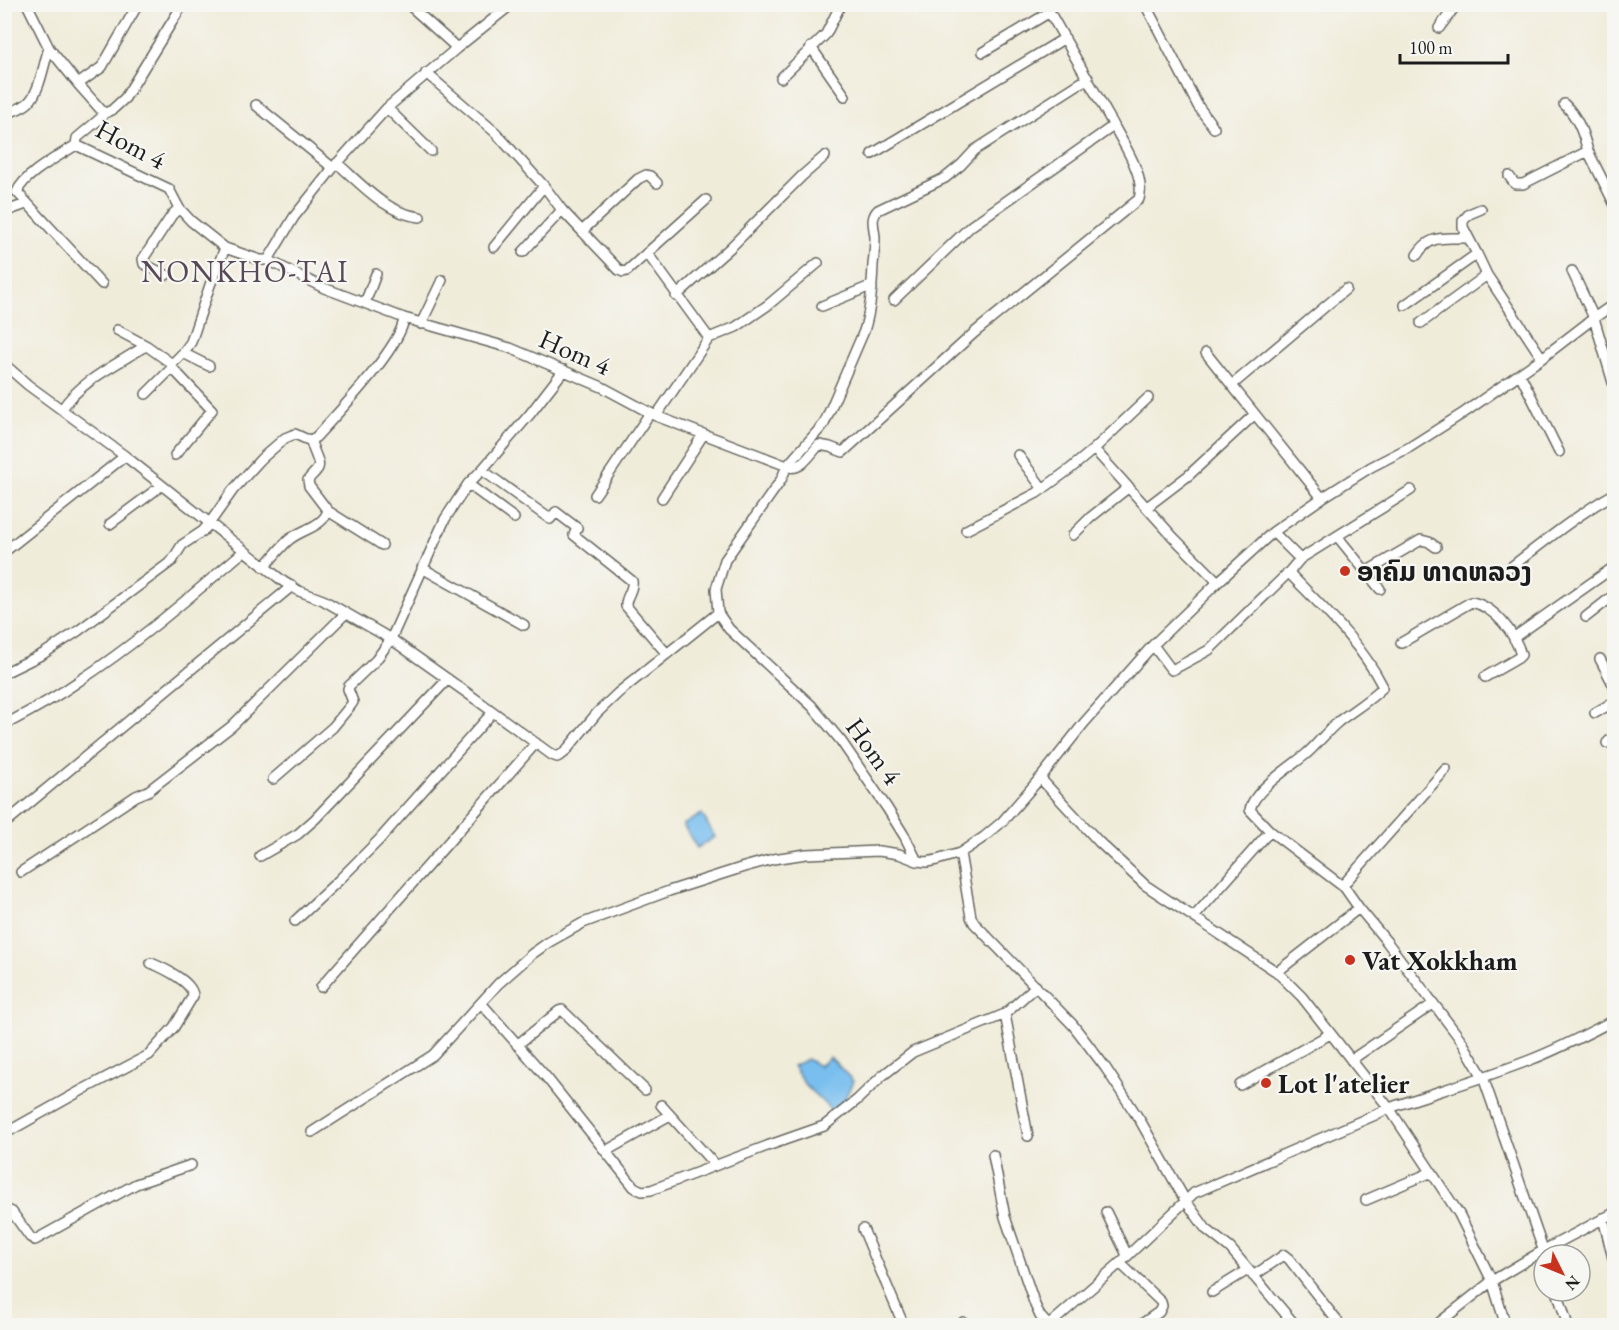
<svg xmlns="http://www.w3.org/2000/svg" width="1619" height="1330" font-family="'EB Garamond','Noto Sans Lao',serif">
<rect width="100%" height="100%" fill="#f6f6f2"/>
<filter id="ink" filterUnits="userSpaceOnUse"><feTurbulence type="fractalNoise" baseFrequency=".0167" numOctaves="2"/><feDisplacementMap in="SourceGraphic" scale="12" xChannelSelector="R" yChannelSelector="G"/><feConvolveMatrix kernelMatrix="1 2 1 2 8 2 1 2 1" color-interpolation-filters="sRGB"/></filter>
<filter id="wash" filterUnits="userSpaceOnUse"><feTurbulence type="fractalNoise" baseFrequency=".008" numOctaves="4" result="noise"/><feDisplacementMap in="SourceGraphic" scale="24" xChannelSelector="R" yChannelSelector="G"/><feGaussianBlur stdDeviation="1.35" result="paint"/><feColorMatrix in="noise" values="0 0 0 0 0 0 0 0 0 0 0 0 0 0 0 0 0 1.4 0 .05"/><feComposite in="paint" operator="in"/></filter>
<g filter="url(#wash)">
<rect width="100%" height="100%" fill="#f0ecda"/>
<path fill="#78beef" stroke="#4a6d86" stroke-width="1.5" d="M702 814 715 837 697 848 683 825Z
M830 1057 853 1081 844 1101 832 1111 805 1085 793 1066 807 1059 819 1066Z"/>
</g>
<g filter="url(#ink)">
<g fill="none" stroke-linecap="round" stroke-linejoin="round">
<g stroke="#66655e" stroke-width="12">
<path id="minor" d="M27 4 49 48 78 84 102 111V117L77 138 76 145 169 189 179 208 191 221 225 248 260 260H268L324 288 404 318 510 348 602 387 656 416 787 466 781 480 725 560 716 589 718 613 729 629 812 706 841 741 887 808 905 837 917 861
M408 4 457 48
M1145 4 1198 106 1214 128
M1439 28 1457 4
M811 47 845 96
M983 52 1050 12
M426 73 495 132 544 186 562 210 619 270 623 272 627 271 647 253 709 338
M781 78 826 34 841 4
M1088 78 975 150 961 165 945 178 878 210C870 218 874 226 875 237 875 246 874 256 873 265 872 288 871 309 864 331L824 424 787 466C800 473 810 454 819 445L830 447 843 452 974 333 1139 199C1146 176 1123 144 1113 124
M78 84 102 67 138 4
M1564 104C1578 117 1583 133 1588 151
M256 105 333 168
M387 108 431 151
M8 113C15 110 23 108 29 102 40 91 44 63 49 48
M103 114 112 110 125 98 183 4
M76 145C59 156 24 174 17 192L102 284
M872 154 1065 38
M337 163C361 184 387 214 420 217
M1509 176 1515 184H1523L1588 151 1614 203
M4 212 26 204
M582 231 638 179 646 175 650 176 657 183
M494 247 544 186
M523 252 562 210
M647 253 706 200
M1477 254 1463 227V221L1469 214 1481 209
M1417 255C1431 233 1445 239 1468 238
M268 260 294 217 333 168 387 108 457 48 512 4
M1572 271 1594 318 1614 386
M166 275 144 264 143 259 172 215 179 208
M676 296 731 247 802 176 825 156
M894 300 971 226 1109 129 1113 124 1045 4
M365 303 376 274
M1405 305 1477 254 1487 275 1542 358
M822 306 868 287 872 289
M1421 323 1487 275
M421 324 442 280
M117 330 147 346 172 364V368L176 372 212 410 175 455
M183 353 209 366
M1206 353 1322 498
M4 364 28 385 125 456 284 582 299 591 323 600 391 639 470 695 552 755 557 757 564 753 597 713 618 693 718 613
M172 364 183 353 191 342 210 285 225 248
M1520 374 1559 452
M1232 385 1346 289
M146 394 172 368
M1148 398 1094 449 1174 538 1218 582
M62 409C81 381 114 366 142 348L147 346
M656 416 709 338 736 327 768 305 818 263
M311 440 316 437C337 414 402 346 404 318
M1018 455 1043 489
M482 470 550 519 556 512 577 528 574 535 632 581C634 590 625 597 626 606L667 654
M468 484 514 518
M1411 490 1300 559 1289 572 1290 574C1324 609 1360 642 1382 685V688C1369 701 1352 711 1338 722 1326 732 1317 745 1305 755 1290 767 1253 791 1250 810L1270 831 1345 888 1359 908 1387 942 1461 1040 1483 1077 1545 1255
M595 495 650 413
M662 498 703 435
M1147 507 1189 475 1255 414
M328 511 382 545
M110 524 161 486
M966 530 1037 493 1070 469 1094 449
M1273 532 1300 559
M1073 535 1091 517 1129 487
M1337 536 1380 589
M4 552 125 456
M264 567C273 558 281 546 290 539 303 529 322 527 328 511L309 486 308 480C311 476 316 472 318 468 321 462 311 448 311 440
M1511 567C1545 541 1578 514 1614 494
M422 568 524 625
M1366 572 1421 540 1429 542 1436 547
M1586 617 1614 595
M1514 639 1516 636 1614 567
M1401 643 1471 602C1494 606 1515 633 1521 655L1518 658 1485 677
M1153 645 1170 668 1172 670 1174 669 1209 650 1289 572
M1600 659 1614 686
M4 673 43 654 78 631 172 561 182 545 203 531 209 524 233 490 261 459 285 438 295 434 306 439 311 440
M1595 713 1614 702
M4 725C29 712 53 699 76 683 136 644 190 597 244 551
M1607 743 1614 736
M1040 778 1099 842 1145 885 1277 972 1302 997 1389 1108 1459 1214 1492 1281 1506 1326
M273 779 333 727 351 705 353 702 348 689 349 686 376 660 391 639 445 519 468 484 482 470 530 414 564 370
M4 824 292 586
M960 853 971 917 974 923 1073 1025 1105 1067 1141 1122 1185 1200 1206 1229 1230 1248 1296 1326
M260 856 298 834 315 819 448 679
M21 872 112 812 136 796 148 791 232 726 346 613
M1343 885 1446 769
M1194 917 1270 831
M295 921 338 881 379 840 493 712
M1277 972 1359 908
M321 987 536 743
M481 1003 547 1078 634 1187 642 1191 651 1190 767 1146 824 1126 857 1100 882 1076 913 1052 1005 1014 1036 986
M1005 1014 1028 1136
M517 1045 559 1011 562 1010 645 1090
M1351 1060 1433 1004
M1240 1085 1330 1034
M661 1105 715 1165
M312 1132 433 1055 499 983 532 954 549 942 583 923 669 891 744 867 773 859 806 854 879 851 899 854 917 861 927 862 937 860 960 853 984 837 1002 822 1042 776 1084 723 1153 645 1218 582 1273 532 1322 498 1371 467 1410 447 1465 412 1542 358 1594 318 1614 304
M4 1134 84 1089 149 1055 174 1027 193 996C193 982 163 968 151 963
M606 1151 670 1115
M993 1155 1005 1217 1035 1305 1040 1316 1048 1325
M1366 1200 1432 1172
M4 1212 8 1210 12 1212 30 1237 35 1240 136 1184 191 1165
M1106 1212 1127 1255
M1603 1218 1614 1262
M863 1229 904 1326
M1120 1263 1161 1302 1162 1306 1159 1312 1139 1326
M1253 1276 1284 1255 1289 1259 1341 1326
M1557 1291 1568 1326
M1212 1292 1248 1270
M963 1322 964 1326
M1048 1326 1120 1263 1194 1193 1375 1115 1389 1108C1436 1092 1484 1078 1530 1060 1559 1049 1587 1034 1614 1020
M1435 1326 1492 1281 1544 1250 1614 1213"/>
</g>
<use href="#minor" stroke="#fff" stroke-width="9"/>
</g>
</g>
<g fill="#c8321e" stroke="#f6f6f2" stroke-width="2">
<circle cx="1345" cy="571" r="6"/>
<circle cx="1350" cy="960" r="6"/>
<circle cx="1266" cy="1083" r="6"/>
</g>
<g text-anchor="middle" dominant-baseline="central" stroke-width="4.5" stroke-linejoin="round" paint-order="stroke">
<g font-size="27" fill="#1c1c1c" stroke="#f6f6f2">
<text transform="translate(131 144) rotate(28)">Hom 4</text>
<text transform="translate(575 352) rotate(24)">Hom 4</text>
<text transform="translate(874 751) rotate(54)">Hom 4</text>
</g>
<g font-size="27" font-weight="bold" fill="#1c1c1c" stroke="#f6f6f2" text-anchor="start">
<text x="1357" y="571">ອາຄົມ ທາດຫລວງ</text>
<text x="1362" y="960">Vat Xokkham</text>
<text x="1278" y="1083">Lot l'atelier</text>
</g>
<g font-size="30" letter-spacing="1.5" fill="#584956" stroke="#f6f6f2">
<text x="245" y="271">NONKHO-TAI</text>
</g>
</g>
<rect width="1619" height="1330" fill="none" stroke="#f6f6f2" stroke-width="24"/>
<g transform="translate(1562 1273) rotate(133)"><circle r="28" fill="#f6f6f2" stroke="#9f9f9c" stroke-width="1.5"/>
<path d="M0-4.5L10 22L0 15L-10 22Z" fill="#c8321e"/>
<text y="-9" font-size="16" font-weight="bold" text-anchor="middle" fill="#1c1c1c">N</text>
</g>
<path d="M1400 54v9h108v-9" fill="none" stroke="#1c1c1c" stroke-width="3"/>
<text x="1409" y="54" font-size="18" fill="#1c1c1c" stroke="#f6f6f2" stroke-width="4.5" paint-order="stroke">100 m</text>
</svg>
